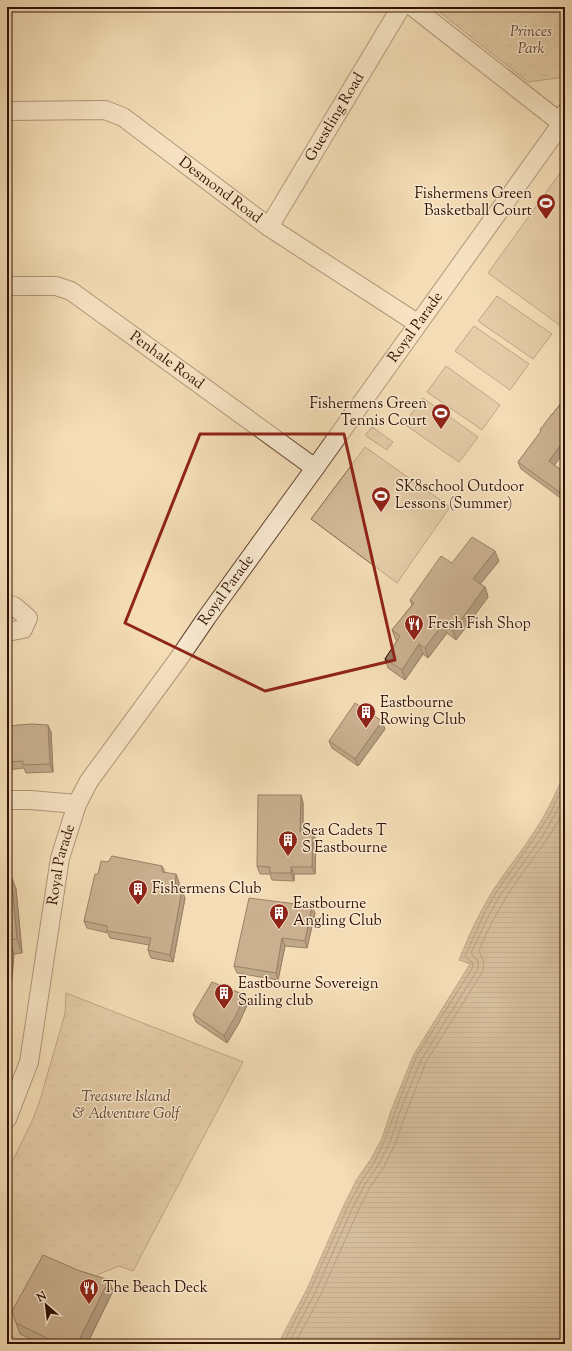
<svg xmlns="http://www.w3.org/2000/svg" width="572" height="1351" font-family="'Sorts Mill Goudy',serif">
<defs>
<pattern id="grass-tufts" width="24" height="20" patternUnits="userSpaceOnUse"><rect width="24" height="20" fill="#d3ba98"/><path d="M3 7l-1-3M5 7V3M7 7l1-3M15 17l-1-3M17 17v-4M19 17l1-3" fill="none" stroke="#b69f81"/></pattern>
<pattern id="water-rules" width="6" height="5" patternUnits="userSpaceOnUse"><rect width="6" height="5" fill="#b2987a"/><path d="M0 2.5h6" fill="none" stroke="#917b62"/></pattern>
</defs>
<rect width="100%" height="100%" fill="#f4ddb7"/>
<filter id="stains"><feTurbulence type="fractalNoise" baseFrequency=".005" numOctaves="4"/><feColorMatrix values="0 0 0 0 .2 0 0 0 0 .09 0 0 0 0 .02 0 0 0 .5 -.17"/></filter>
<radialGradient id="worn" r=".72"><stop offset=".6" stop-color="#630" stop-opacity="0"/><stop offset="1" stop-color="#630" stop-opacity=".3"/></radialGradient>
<path fill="url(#grass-tufts)" stroke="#82664e" d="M433 7H565V77L528 82Z
M372 427 393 442 387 450 366 436V434Z
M66 993 243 1062 133 1271 119 1266 99 1274 90 1284 53 1344H29L7 1334V1186L11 1178 9 1168 33 1119 39 1103 65 1014Z"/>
<path fill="#d3ba98" stroke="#82664e" d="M563 169 565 170V329L488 273Z
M497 296 552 334 533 359 478 321Z
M474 326 529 364 510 390 455 351Z
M446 366 500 405 482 430 427 392Z
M423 398 478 437 459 462 404 424Z
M365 447 450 507 397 583 311 519Z"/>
<path fill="url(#water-rules)" stroke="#7f624a" d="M565 772V1344H278L307 1289 344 1205 357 1179 371 1159 382 1138 391 1111 413 1056 470 964 459 960C469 935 480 911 494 889 507 869 522 851 534 832 547 813 556 793 565 772Z"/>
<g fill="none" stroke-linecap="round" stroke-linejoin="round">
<path stroke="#72543e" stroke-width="1" d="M283 1344 310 1291 348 1206 361 1182 375 1161 385 1139 395 1112 416 1057 473 967 472 962 466 958 465 956 485 912 497 891 537 834 550 814 565 782
M288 1344 315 1293 352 1209 365 1184 379 1164 390 1142 399 1114 421 1060 478 969V961L471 953 489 915 501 894 542 837 554 816 565 794
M295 1344 320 1296 358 1211 370 1187 384 1167 395 1144 405 1116 426 1062 483 971 484 962 479 951C489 925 503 901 519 878 535 855 553 834 565 808"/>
<g stroke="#624430" stroke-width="20">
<g id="minor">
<path d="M413 7 560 122"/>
<path id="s1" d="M7 111 105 110 123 117 269 227 417 323"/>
<path id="s2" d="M269 227 401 7"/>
<path id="s3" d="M7 286H56L71 291 315 468"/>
<path d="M7 604 14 606 28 618 23 629 7 632"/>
<path d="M7 800H30L77 804"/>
<path id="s4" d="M7 1119 29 1062 60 858 77 804 89 781 177 661 207 617 315 468 557 130 565 113"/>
</g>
</g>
<use href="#minor" stroke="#f8e9d0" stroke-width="18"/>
</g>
<path fill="#826a53" stroke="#321103" d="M565 398V450L554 465 565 473V496L562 499 521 469 518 462 541 432 540 430Z
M499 561 480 584 485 587 488 597 456 640 447 633 428 658 423 654 405 680 388 668 385 659 397 641 396 640 392 630 412 605 410 600 452 563Z
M7 726 51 732 53 772 26 773 24 768 8 770V768H7Z
M385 729 358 766 332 748 329 741Z
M301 795 303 803V832H313L316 840 315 874H294V881L272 880 270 874H260L257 866Z
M162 866 165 872 179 882 178 890 185 898 173 962 151 958 148 950 149 945 110 938 108 933 87 928 84 921 98 874Z
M7 875 16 889 22 953 14 954 7 1034Z
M315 913 307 948 285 946 278 980 237 973 234 966Z
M245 995 248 1003 239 1023 227 1043 196 1022 193 1014Z
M80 1271 109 1280 113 1291 87 1344H41L20 1334 16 1323Z"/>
<path fill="#6a5644" stroke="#321103" d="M565 439V450L552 469 549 461Z
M565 484V496L562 499 559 492Z
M495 551 499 561 477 588 473 579Z
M485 587 488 597 456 640 453 631Z
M443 624 447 633 428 658 425 648Z
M419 644 423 654 405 680 402 670Z
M382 721 385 729 358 766 355 759Z
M48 725 51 732 53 772 50 764Z
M301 795 303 803V840L300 832Z
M313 832 316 840 315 874 312 867Z
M291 867 294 874V881L291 873Z
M176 874 179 882 178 897 175 889Z
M11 875 16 889 22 953 17 939Z
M182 890 185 898 173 962 170 955Z
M312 906 315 913 307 948 305 941Z
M282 938 285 946 278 980 276 973Z
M9 940 14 954 7 1034V959Z
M245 995 248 1003 239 1023 227 1043 224 1036Z
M109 1280 113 1291 87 1344H77Z"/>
<path fill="#977b61" stroke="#321103" d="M565 398V439L549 461 565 473V484L559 492 518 462 541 431 540 430 552 414V415Z
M472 537 495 551 473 579 485 587 453 631 443 624 425 648 419 644 402 670 385 659 400 636 392 630 414 603 410 600 441 556 452 563Z
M355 703 382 721 355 759 329 741Z
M31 724 48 725 50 764 23 765V761L7 762V726Z
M258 795H301L300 832H313L312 867H291V873H270V867L257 866Z
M112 856 162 866V872L176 874 175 889 182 890 170 955 148 950 151 938 107 931V926L84 921 95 874H98L101 861 108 862Z
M7 875H11L17 939 9 940 7 959Z
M249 898 312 906 305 941 282 938 276 973 234 966Z
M212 982 245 995 236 1015 224 1036 193 1014Z
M43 1255 80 1271 109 1280 77 1344H56L47 1338 16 1323 12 1311Z"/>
<path d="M0 0H572V1351H0ZM200 434H344L395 660 265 691 125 623Z" fill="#f4ddb7" fill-opacity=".55" fill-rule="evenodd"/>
<path fill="none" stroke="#8f2418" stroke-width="3" stroke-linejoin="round" d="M200 434H344L395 660 265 691 125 623Z"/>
<defs>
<g id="stadium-pin" transform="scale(1)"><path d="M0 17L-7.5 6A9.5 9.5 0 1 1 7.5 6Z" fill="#8f2418" stroke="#f8e9d0"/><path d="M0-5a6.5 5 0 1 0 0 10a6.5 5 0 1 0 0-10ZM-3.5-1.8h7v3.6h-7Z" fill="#fff"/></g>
<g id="restaurant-pin" transform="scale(1)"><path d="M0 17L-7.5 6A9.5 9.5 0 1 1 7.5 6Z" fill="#8f2418" stroke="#f8e9d0"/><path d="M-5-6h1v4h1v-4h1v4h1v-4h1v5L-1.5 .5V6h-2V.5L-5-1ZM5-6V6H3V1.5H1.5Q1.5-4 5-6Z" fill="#fff"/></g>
<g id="building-pin" transform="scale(1)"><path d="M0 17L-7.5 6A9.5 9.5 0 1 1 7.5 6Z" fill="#8f2418" stroke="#f8e9d0"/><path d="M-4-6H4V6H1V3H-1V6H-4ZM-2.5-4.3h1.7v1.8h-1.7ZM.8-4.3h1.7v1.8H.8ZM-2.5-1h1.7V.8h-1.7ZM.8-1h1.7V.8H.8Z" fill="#fff"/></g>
</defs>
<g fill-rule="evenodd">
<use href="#stadium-pin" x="546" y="203"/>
<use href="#stadium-pin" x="441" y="413"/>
<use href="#stadium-pin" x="381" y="496"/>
<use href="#restaurant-pin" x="414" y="624"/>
<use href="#building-pin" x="366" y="712"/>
<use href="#building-pin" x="288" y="840"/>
<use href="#building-pin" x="138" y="889"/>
<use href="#building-pin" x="279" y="913"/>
<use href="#building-pin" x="224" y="993"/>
<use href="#restaurant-pin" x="89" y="1288"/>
</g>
<g text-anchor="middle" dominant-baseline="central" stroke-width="3" stroke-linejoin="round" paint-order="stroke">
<g font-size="15" font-style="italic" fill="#624430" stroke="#f8e9d0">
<text x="531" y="32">Princes<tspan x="531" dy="17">Park</tspan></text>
<text x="126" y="1097">Treasure Island<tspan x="126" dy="17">&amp; Adventure Golf</tspan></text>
</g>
<g font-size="15" fill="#321103" stroke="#f8e9d0">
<text stroke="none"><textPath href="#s2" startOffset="128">Guestling Road</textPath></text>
<text stroke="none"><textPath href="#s1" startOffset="239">Desmond Road</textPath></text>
<text stroke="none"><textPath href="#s4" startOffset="909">Royal Parade</textPath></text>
<text stroke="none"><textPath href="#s3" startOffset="183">Penhale Road</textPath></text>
<text stroke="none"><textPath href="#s4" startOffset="585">Royal Parade</textPath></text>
<text stroke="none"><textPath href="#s4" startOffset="261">Royal Parade</textPath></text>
</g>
<g font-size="15" fill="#321103" stroke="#f8e9d0" text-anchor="start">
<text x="532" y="194" text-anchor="end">Fishermens Green<tspan x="532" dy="17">Basketball Court</tspan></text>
<text x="427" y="404" text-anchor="end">Fishermens Green<tspan x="427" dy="17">Tennis Court</tspan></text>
<text x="395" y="487">SK8school Outdoor<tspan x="395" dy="17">Lessons (Summer)</tspan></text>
<text x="428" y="624">Fresh Fish Shop</text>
<text x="380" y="703">Eastbourne<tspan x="380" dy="17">Rowing Club</tspan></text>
<text x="302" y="831">Sea Cadets T<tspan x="302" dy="17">S Eastbourne</tspan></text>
<text x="152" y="889">Fishermens Club</text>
<text x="293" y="904">Eastbourne<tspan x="293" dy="17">Angling Club</tspan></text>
<text x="238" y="984">Eastbourne Sovereign<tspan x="238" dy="17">Sailing club</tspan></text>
<text x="103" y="1288">The Beach Deck</text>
</g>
</g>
<rect width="572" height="1351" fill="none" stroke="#f4ddb7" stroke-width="24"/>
<rect x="8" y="8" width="556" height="1335" fill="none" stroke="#321103" stroke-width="2"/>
<rect x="12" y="12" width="548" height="1327" fill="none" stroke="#321103"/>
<g transform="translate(46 1305) rotate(332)" stroke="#f8e9d0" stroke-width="3" paint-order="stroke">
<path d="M0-3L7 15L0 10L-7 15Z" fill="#321103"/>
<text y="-6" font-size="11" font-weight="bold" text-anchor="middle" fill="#321103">N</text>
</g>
<rect width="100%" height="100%" filter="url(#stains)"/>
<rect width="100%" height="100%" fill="url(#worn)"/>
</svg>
